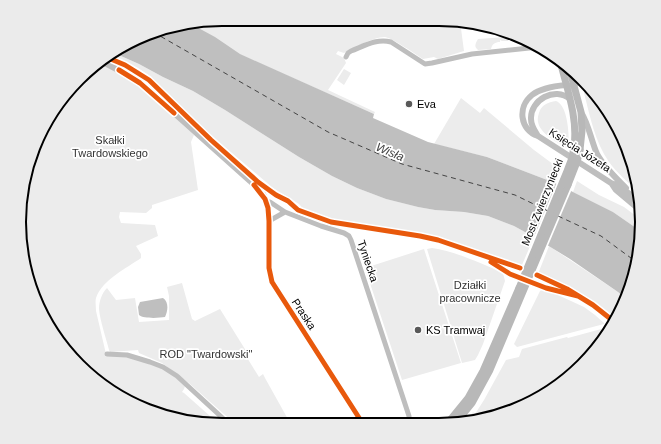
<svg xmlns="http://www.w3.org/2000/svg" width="661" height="444" font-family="Helvetica,sans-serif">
<rect width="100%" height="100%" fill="#fff"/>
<path fill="#ececec" d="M222 19 460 21 464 51 438 59 434 57 423 59C415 54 394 39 385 37 377 36 352 48 344 53L338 51 336 54 344 58 346 63 328 90 375 112 374 114 239 54 191 24Z
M506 37 509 39 508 41H502L500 40V42C495 42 492 44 491 49L478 50C474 47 475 44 478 39Z
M112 52 139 64 163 77 193 91 225 110 299 157 332 176 357 188 386 199 418 207 435 210 464 212 488 216 514 226 534 237 522 265 519 267 457 244 431 237 349 225 306 212 299 204 273 188 206 131 151 77 138 68 108 54Z
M99 63 120 73 142 88 194 135 191 142 198 190 152 205V208L146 213 120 212 119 217 121 223 155 225 158 236 136 246 141 254V258C127 268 102 280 96 298 95 302 96 306 96 311L106 354C127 356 155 362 173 375 177 378 181 382 185 386L184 389 182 392 184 393 210 416 205 418 196 423 132 404 88 374 46 323 23 262 19 209 34 145 61 98Z
M344 69 351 73 344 85 337 80Z
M587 88 621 132 637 191C628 182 616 172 609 162 595 142 590 116 584 93Z
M461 98 480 113 484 108 534 150 561 170 555 183 487 157 434 144Z
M556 101C568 105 570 137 568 149 556 141 532 131 539 113 541 105 548 102 556 101Z
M577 181 599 195 624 207 640 219 639 230 613 212 573 192Z
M549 246 618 292 625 298 613 319C590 299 565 286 538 274Z
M432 248C454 251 483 264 503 273L505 281 483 344 478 355 475 360 462 363 427 249Z
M424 249 461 363 402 380 365 268Z
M182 283 192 319 195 321 220 309 248 354 246 356 259 377 263 374 265 378 289 421 285 424 234 423 190 384 162 363 139 353 138 350 110 352 109 350C106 338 100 321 99 309 99 301 102 293 107 288L116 300 135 298 139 322 169 320V296L167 287Z
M543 289H545L584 307 595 315 604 323V324L517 347 514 344 540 291Z
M605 328 606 331 591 356 529 404 468 420 473 412 475 414 484 400 506 360 519 357 522 349 567 337 568 338Z"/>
<path fill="#bfbfbf" d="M191 24 215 37 240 54 374 114 373 118 428 142 487 157 555 183 613 212 639 230 631 287 625 298 618 292 570 259 534 237 514 226 488 216 464 212 435 210 418 207 386 199 357 188 332 176 299 157 225 110 193 91 163 77 139 64 112 52 157 30Z
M163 298C169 302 168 311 165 317 159 318 144 319 139 315L138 307 140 302Z"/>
<path fill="#fff" d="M557 182 572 189 547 248 533 239Z"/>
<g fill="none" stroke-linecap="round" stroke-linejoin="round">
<path stroke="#444" stroke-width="1" stroke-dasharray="5 4" stroke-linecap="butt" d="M153 32 328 132 402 164 515 195 548 211
M558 216 601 236 635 261"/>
<path stroke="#bebebe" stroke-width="5" d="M346 57 348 53 351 51C364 46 377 38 391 42L425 64 432 63 472 54 539 47
M571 85 582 82
M267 202H270L285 212 321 226 344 233 349 236 351 240 409 416V420L404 424
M269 221 285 212
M107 354 127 355 150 362 163 367 177 376 228 423"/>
<path stroke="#bebebe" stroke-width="6" d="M101 61 128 75 145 87 250 181 263 194 267 202 269 221V268L272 282 363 424
M566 85C555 86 541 88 532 95 517 107 520 130 538 136L611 183 619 186 640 202
M581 112C589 125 591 140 597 154 604 167 615 177 626 188
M538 136C535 131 531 126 531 119 530 100 555 86 570 99
M612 184 616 190 641 211"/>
<path stroke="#b8b8b8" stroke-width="7" d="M560 61C567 89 578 118 574 146
M569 67 581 112 582 131 580 150
M455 424 472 403 490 370 568 185
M446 425 468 398 483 371 519 288"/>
<path stroke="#b8b8b8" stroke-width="7" d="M568 185 577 162 580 150
M519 288 567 171 572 158 574 146"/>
<g stroke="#fff" stroke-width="8">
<path id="cycleway" d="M106 57 125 65 149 80 211 140 258 182 276 195 288 201 298 210 331 222 420 236 438 240 520 268
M119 70 140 83 174 113
M254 185 265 199 268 208 269 221V268L272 282 363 424
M491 262 510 274 546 288 578 296
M537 275 567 289 593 305 612 320"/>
</g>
<use href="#cycleway" stroke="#e8590c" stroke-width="5"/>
</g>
<g fill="#595959" stroke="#fff" stroke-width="1.5">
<circle cx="409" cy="104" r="4"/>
<circle cx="418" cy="330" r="4"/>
</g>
<g text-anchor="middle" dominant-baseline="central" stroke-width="3.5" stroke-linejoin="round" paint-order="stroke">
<g font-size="11" fill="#000" stroke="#fff" text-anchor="start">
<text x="417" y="104">Eva</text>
<text x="426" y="330">KS Tramwaj</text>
</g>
<g font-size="11" fill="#333" stroke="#fff">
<text x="110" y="140">Skałki<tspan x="110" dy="13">Twardowskiego</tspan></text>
<text x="470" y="285">Działki<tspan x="470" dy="13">pracownicze</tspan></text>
<text x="206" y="354">ROD "Twardowski"</text>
</g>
<g font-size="11" fill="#000" stroke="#fff">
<text transform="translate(580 150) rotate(33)">Księcia Józefa</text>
<text transform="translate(542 202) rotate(-68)">Most Zwierzyniecki</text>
<text transform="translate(368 261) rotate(71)">Tyniecka</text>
<text transform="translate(304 314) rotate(57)">Praska</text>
</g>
<g font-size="12" font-style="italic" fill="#444" stroke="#fff">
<text transform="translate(390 152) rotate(23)">Wisła</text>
</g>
</g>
<path d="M0 0H661V444H0ZM222 26H439A196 196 0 0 1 635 222V222A196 196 0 0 1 439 418H222A196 196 0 0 1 26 222V222A196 196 0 0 1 222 26Z" fill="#ebebeb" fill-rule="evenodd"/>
<path fill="none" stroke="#000" stroke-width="2" d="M222 26H439A196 196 0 0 1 635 222V222A196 196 0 0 1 439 418H222A196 196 0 0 1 26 222V222A196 196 0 0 1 222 26Z"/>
</svg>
